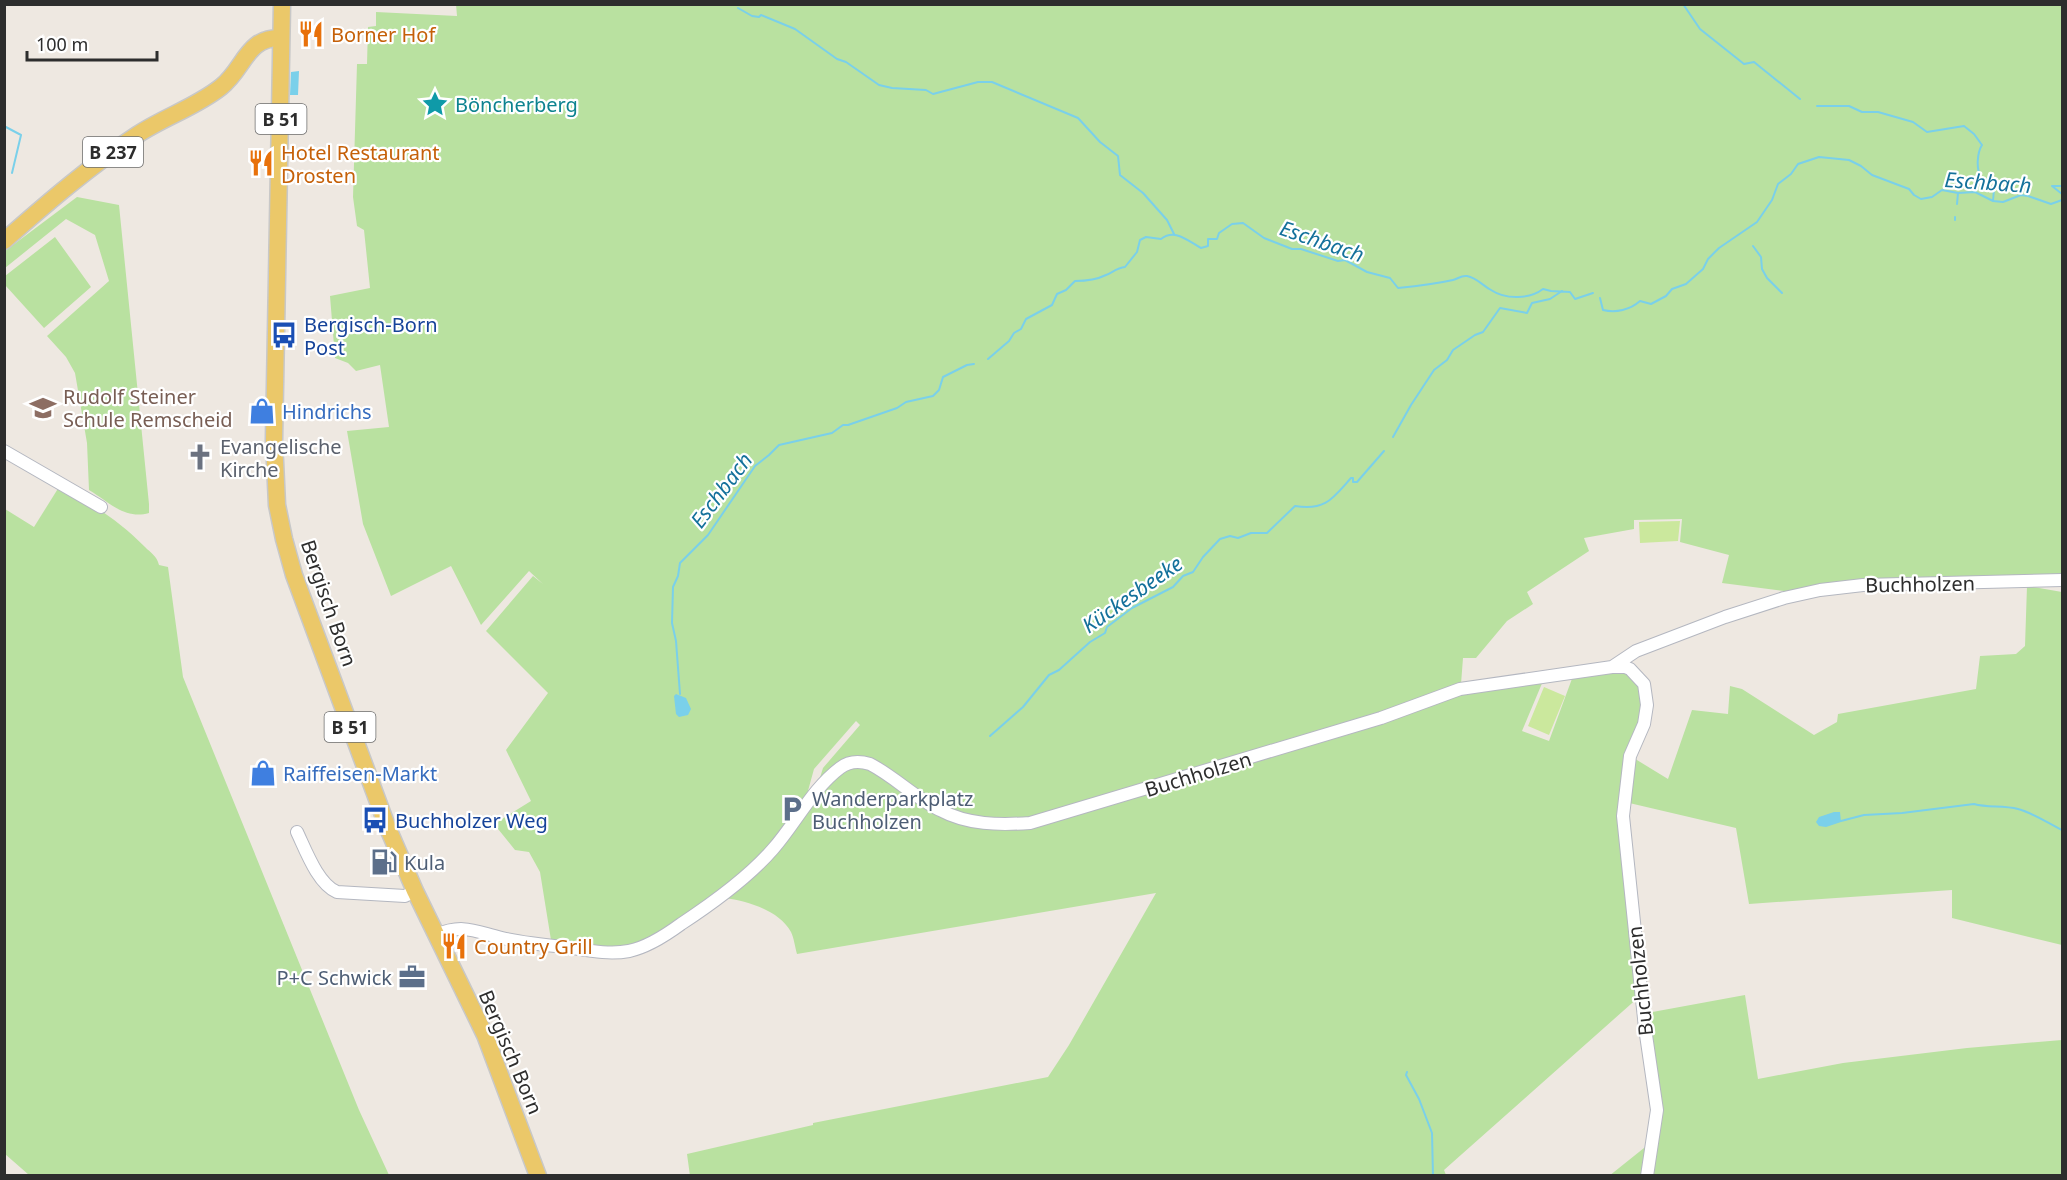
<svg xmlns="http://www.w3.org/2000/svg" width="2067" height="1180" font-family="'Noto Sans',sans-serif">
<rect width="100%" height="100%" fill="#eee8e1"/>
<path fill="#b9e1a0" d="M456 4 2062 5V576L1792 592 1722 583 1729 555 1680 542 1682 519 1634 520V529L1584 538 1589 551 1527 592 1533 604 1507 621 1476 658H1463L1461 684 1393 710 1029 820 1001 821 951 812 868 760 818 784 823 768 860 725 856 721 814 769 806 798 772 848 728 888 648 939 629 946 599 947 551 940 540 872 529 852 515 850 494 824 531 801 506 750 548 693 486 631 533 576 543 584 529 571 481 625 451 566 391 596 363 524 347 431 389 427 380 365 356 371 348 363 335 358 330 296 370 288 364 230 357 226 353 197 357 64H367L368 27 376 26V12L457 16Z
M77 197 119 205 149 504V513C125 520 109 502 89 490L87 443 75 373 66 357 47 336 109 281 95 235 66 219 5 268V251Z
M55 237 91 287 44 328 5 285V276Z
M59 487C94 505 117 519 145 547 151 553 157 556 159 565L168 567 183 677 359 1110 389 1175H29L5 1154V509L34 527Z
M2027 586 2062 592V945L1952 918V890L1749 904 1736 828 1625 802 1632 757 1668 779 1692 710 1728 714 1730 686 1742 689 1814 735 1837 722 1838 714 1976 689 1980 656 2016 654 2025 646Z
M1620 670 1638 680 1644 704 1624 779 1640 996 1444 1170 1446 1175 690 1176 687 1154 813 1125V1123L1048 1077 1069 1045 1156 893 797 954C795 947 794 938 791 932 779 910 747 901 725 898L838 775 854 767 869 769 941 816 998 827 1448 696 1543 681 1522 731 1549 741 1573 676Z
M1745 995 1758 1079 1843 1063 1967 1048 2062 1040V1175L1609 1176 1649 1144 1654 1145 1647 1013Z"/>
<path fill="#cbe89d" d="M1680 521 1678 541 1640 543 1639 522Z
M1544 687 1565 696 1549 735 1528 726Z"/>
<path fill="#7ad0ea" d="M299 71 298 95H290L291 72Z
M676 694 686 698 691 709 688 715 679 717 676 714 674 696Z
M1834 812H1840L1841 822 1826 827 1819 826 1816 822 1819 817Z"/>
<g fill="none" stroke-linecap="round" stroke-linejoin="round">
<path stroke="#7ad0ea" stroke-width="2" d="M1683 4 1700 29 1744 64 1754 62 1800 99
M738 8 752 16 759 17 761 15 795 29 837 59 846 62 879 85 892 88 926 90 933 94 978 82H992L1078 118 1100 142 1118 156 1120 175 1143 193 1167 220 1174 234
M1817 106H1849L1862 112H1878L1913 122 1927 132 1964 126 1974 134 1982 145C1977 153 1976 169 1981 177L1988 180 1989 185 1994 189 1993 201
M4 126 21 135 12 173
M2062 186H2052L2062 194
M1957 204 1958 193
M1955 220V217
M1753 246 1761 257 1762 269 1767 278 1782 293
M1600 298 1603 310C1616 313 1630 310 1640 301L1651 304 1666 296 1672 289 1686 284 1703 269 1708 259 1719 248 1757 222 1772 200 1778 184 1791 174 1798 164 1819 157 1849 160 1861 166 1872 175 1909 189 1914 195 1921 199 1932 197 1942 190 1958 193 1975 192 1993 201 2003 202 2021 195 2028 196 2051 204 2062 200
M988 359 1009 341 1014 333 1021 329 1026 319 1052 305 1057 294 1066 290 1075 281C1086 281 1096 280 1106 275 1113 272 1117 268 1125 267L1137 252 1140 240 1146 237 1161 239C1175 228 1188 241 1201 248L1208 246V239H1217L1219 233 1232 224 1243 223 1264 238 1292 249H1301L1338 261 1345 260 1367 272 1390 278 1398 288C1418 286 1435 284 1453 280 1458 279 1461 275 1467 276 1477 278 1482 285 1491 290 1506 300 1530 299 1543 289L1551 291 1570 292 1575 299 1593 293
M1393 437 1411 405 1434 370 1447 360 1453 350 1475 335 1483 332 1500 308 1527 313 1532 303 1550 299 1562 291
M680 694 676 641 672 623 673 587 678 576 680 563 708 535 755 466 769 455 779 445 832 433 843 425H848L897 408 906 402 933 396 939 390 943 377 967 365 974 364
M990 736 1023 707 1049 675 1059 670 1090 642 1105 633 1107 627 1132 608 1173 587 1183 576 1193 572 1203 557 1220 539 1230 536 1238 538 1251 533H1267L1295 506C1326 511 1333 498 1351 478H1353V482H1357L1384 451
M1841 821 1864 815 1902 813 1974 804C1988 808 2003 805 2018 809 2033 813 2048 823 2062 830
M1407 1072 1406 1075 1419 1099 1432 1133 1433 1176
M1931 1176H1941"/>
<g stroke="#b4b7c0" stroke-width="14">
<path id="minor" d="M4 451 101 507
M1612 667 1636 651 1725 617 1784 598 1820 590 1863 585 2062 580
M297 832C306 851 318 884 337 892L405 896 415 891
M436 935C463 923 476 932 502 938 523 943 544 945 565 947 586 950 608 955 629 951 648 947 666 935 681 924 713 903 748 878 773 849 796 823 812 789 840 768 849 761 860 761 870 764 895 777 915 798 940 810 968 825 999 825 1030 823L1381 718 1460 689 1612 667H1625L1630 669 1644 684 1647 705 1644 724 1630 756 1623 816 1645 1028 1657 1110 1647 1176"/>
</g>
<g stroke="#c8c8c8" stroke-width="19">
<path id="major" d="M282 4 274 440 277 505 284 539 294 575 387 826 415 891 485 1035 538 1176
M4 241C47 203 90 166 137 135 164 117 196 107 221 87 245 68 246 37 281 38"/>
</g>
<use href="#minor" stroke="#fff" stroke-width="12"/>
<use href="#major" stroke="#ebc869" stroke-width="16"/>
</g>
<defs>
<g id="restaurant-bare" transform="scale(2.07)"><path d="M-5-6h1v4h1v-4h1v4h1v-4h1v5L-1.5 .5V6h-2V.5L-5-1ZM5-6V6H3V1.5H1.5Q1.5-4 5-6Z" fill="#e8710a" stroke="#fff" stroke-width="2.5" paint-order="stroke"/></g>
<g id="sight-bare" transform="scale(2.07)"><path d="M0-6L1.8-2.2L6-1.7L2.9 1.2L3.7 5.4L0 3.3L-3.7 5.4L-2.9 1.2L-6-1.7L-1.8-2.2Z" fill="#0f9aa8" stroke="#fff" stroke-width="2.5" paint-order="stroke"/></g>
<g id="bus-bare" transform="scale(2.07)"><path d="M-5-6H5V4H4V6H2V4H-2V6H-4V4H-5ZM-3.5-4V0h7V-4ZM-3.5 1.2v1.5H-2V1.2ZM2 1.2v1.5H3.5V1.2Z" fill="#1a4fb4" stroke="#fff" stroke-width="2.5" paint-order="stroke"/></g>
<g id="school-bare" transform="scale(2.07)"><path d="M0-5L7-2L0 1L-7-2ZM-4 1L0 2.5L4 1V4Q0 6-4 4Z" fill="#8d6e63" stroke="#fff" stroke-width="2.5" paint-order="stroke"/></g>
<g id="shop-bare" transform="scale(2.07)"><path d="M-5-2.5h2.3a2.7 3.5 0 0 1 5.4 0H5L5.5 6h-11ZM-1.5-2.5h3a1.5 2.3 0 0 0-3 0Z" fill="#3f7fe0" stroke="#fff" stroke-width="2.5" paint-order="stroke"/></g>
<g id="church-bare" transform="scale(2.07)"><path d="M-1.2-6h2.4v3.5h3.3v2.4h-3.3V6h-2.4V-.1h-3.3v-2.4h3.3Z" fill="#6b7280" stroke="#fff" stroke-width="2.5" paint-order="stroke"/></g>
<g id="parking-bare" transform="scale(2.07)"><path d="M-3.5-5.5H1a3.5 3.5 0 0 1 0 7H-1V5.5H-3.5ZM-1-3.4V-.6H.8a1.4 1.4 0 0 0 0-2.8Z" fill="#5c6f8a" stroke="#fff" stroke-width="2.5" paint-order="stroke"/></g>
<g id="fuel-bare" transform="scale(2.07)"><path d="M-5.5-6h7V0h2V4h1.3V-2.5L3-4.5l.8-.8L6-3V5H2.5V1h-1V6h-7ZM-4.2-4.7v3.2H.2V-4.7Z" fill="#5c6f8a" stroke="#fff" stroke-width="2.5" paint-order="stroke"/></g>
<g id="office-bare" transform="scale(2.07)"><path d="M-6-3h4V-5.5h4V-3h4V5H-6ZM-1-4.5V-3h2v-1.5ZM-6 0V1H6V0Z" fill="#5c6f8a" stroke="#fff" stroke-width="2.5" paint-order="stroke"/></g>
</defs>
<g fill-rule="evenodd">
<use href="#restaurant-bare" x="311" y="34"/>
<use href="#sight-bare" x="435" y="104"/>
<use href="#restaurant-bare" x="261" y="163"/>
<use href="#bus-bare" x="284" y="335"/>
<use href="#school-bare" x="43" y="408"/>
<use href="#shop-bare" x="262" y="411"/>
<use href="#church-bare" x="200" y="457"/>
<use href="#shop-bare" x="263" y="773"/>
<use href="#parking-bare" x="792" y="809"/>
<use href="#bus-bare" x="375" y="820"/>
<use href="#fuel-bare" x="384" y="862"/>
<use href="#restaurant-bare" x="454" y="946"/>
<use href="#office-bare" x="412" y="977"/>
</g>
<g text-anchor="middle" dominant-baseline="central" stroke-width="4.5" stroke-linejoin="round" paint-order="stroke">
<g fill="#fff" stroke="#6c6c6c" stroke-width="1.5">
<rect x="255.5" y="104" width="51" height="30" rx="4.5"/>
<rect x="83" y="137" width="60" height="30" rx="4.5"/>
<rect x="324.5" y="712" width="51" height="30" rx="4.5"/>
</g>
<g font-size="18" font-weight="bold" fill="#2d2d2d">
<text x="281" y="119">B 51</text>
<text x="113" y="152">B 237</text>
<text x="350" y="727">B 51</text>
</g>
<g font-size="20" fill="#c56008" stroke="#fff" text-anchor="start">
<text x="331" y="34">Borner Hof</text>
<text x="281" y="152">Hotel Restaurant<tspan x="281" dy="23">Drosten</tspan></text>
<text x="474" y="946">Country Grill</text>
</g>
<g font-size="20" fill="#0d838f" stroke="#fff" text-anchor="start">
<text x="455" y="104">Böncherberg</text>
</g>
<g font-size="20" fill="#164399" stroke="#fff" text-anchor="start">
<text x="304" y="324">Bergisch-Born<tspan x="304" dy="23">Post</tspan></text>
<text x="395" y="820">Buchholzer Weg</text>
</g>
<g font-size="20" fill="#785e54" stroke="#fff" text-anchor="start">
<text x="63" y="396">Rudolf Steiner<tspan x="63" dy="23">Schule Remscheid</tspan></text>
</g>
<g font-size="20" fill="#366cbe" stroke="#fff" text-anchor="start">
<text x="282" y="411">Hindrichs</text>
<text x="283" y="773">Raiffeisen-Markt</text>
</g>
<g font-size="20" fill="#5b616d" stroke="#fff" text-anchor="start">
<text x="220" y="446">Evangelische<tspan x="220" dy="23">Kirche</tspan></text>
</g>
<g font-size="20" fill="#2d2d2d" stroke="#fff">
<text transform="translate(1920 584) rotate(-1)">Buchholzen</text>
<text transform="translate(329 603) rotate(71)">Bergisch Born</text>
<text transform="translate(1198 774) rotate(-17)">Buchholzen</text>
<text transform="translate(1640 981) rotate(-96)">Buchholzen</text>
<text transform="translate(511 1052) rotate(67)">Bergisch Born</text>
</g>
<g font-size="20" fill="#4e5e75" stroke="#fff" text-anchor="start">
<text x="812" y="798">Wanderparkplatz<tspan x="812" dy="23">Buchholzen</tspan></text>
<text x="404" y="862">Kula</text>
<text x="392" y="977" text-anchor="end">P+C Schwick</text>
</g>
<g font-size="21" font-style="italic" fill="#14719b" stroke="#fff">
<text transform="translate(1988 182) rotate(4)">Eschbach</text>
<text transform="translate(1322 241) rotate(19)">Eschbach</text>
<text transform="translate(721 490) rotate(-53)">Eschbach</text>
<text transform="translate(1132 594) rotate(-35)">Kückesbeeke</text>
</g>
</g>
<rect width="2067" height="1180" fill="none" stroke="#2d2d2d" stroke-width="12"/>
<path d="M27 51v9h130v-9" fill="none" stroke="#2d2d2d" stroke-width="3"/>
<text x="36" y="51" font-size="18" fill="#2d2d2d" stroke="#ffffff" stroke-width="4.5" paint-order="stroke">100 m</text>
</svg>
